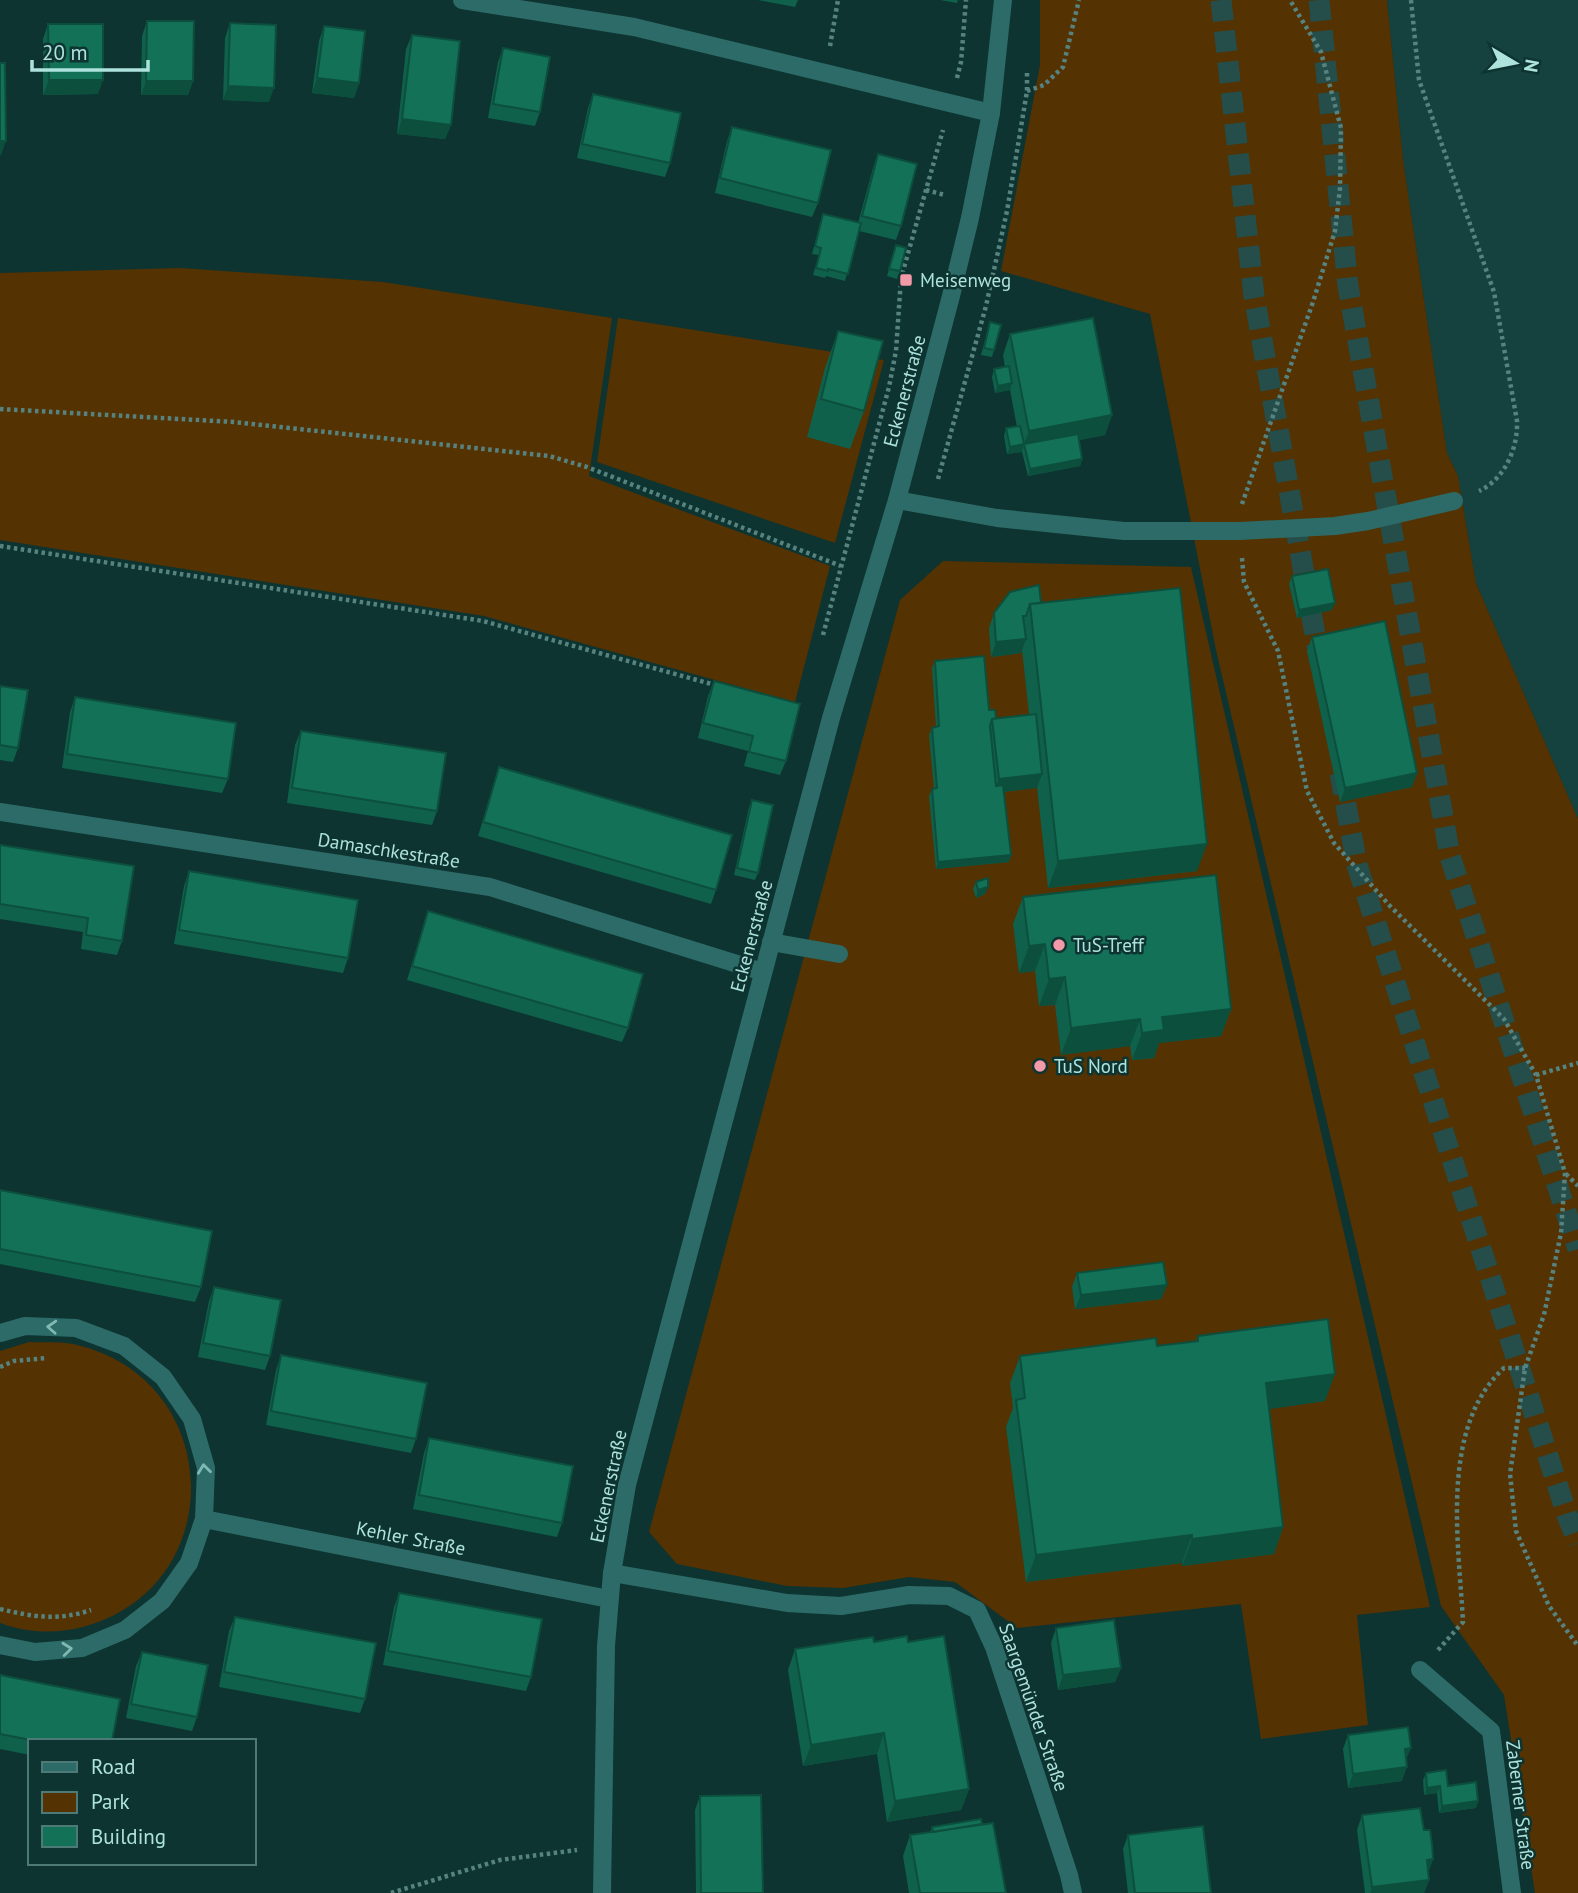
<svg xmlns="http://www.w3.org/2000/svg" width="1578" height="1893" font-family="'PT Sans',sans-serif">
<rect width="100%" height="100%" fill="#0d3431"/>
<path fill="#15423f" d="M1387 0H1578V819L1476 583 1458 476 1447 453 1403 160Z"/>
<path fill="#543202" d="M1040 0H1387L1403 160 1447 453 1458 476 1476 583 1578 819V1893H1535L1504 1695 1441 1606 1216 650 1150 314 1001 271 1040 65Z
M180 268 383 282 612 318 589 476 830 566 795 702 484 616 0 540V273Z
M618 318 884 360 835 543 597 462Z
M943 561 1191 567 1430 1607 1357 1615 1368 1725 1261 1739 1241 1604 1017 1628 955 1582 909 1577 843 1588 787 1586 677 1564 649 1532 900 600Z
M29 1342C44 1343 62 1341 77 1345 225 1380 231 1587 83 1627 55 1634 27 1633 0 1623V1351Z"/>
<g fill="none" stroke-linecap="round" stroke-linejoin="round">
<path stroke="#254e4b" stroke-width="21" stroke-dasharray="21 10" stroke-linecap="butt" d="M1221 0 1254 296 1320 662
M1319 0 1348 286 1450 856 1578 1249
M1340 773 1357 865 1567 1515 1578 1543"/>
<path stroke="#56837f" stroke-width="4.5" stroke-dasharray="3.5 3.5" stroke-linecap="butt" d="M1411 0 1419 80 1494 292 1517 421C1518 448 1505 479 1479 491
M830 46 838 0
M957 78 961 62 966 0
M1027 91 1044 85 1063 67 1079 0
M926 190 945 195
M0 409 234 422 549 456 587 467 841 566
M938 479 986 306 1007 211 1027 91V71
M1242 504 1313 302 1335 231 1340 188 1341 128 1321 52 1290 0
M0 546 483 621 715 685
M1242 558 1244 582 1278 651 1307 791 1334 843 1390 906 1504 1019 1536 1075 1565 1173 1561 1233 1544 1315 1525 1368 1510 1474 1516 1531 1549 1606 1578 1646
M823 635 889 387 896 351 901 278 943 130
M1536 1075 1578 1063
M1566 1174 1578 1186
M0 1367 14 1361 47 1358
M0 1609C34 1617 58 1621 91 1610
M1438 1650 1463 1622C1459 1544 1439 1427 1504 1368H1525
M391 1893 500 1860 577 1850"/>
<path stroke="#2c6b67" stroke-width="18" d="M897 500 997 518 1124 531H1240L1335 526 1368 521 1454 501
M771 942 839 954"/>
<path stroke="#2c6b67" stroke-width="18" d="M462 0 634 27 991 113
M0 812 490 887 763 972
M0 1333 25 1326 76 1328 124 1346 163 1377 192 1419 206 1468 204 1519 189 1563 162 1601 125 1630 82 1648 35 1652 0 1645
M204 1519 609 1599
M612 1573 787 1603 841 1606 909 1595 949 1596 977 1610 994 1647 1069 1875 1073 1893
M1420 1670 1491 1731 1512 1893"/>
<path stroke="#2c6b67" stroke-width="18" d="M602 1893 606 1646 612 1573 627 1485 831 718 897 500 951 296 970 218 991 113 1003 0"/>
</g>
<path fill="#0f614b" d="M758 0H798L795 7Z
M940 0H958L957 3Z
M147 21 193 81 188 95H141L142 36Z
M230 23 269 102 223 100 225 38Z
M48 24 98 94 43 95V39Z
M324 26 359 83 354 98 312 93 319 41Z
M412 35 451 125 445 139 397 134 406 49Z
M503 48 540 112 535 126 488 118 498 62Z
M593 94 670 163 665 177 577 158 588 108Z
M732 127 818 203 812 217 715 193 727 141Z
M878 154 901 226 896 240 859 231 845 281 826 276 825 278 813 275 819 255 812 254 823 214 858 223 873 168Z
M896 245 900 271 897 279 887 276Z
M990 322 994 350 992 357 981 355Z
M838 331 864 411 850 449 807 437 825 368Z
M1010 334 1112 415 1105 435 1079 440 1082 459 1080 466 1028 476 1022 452 1007 454 1004 436 1006 428 1017 427 1010 390 995 393 992 377 994 369 1005 367 1003 355Z
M1292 576 1332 610 1297 618 1289 584Z
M1041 603 1197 871 1048 888 1037 787 1004 792 1011 855 1009 862 936 869 929 796 932 789H934L929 735 932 728 936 727 932 668 935 661 989 710 996 718 1029 714 1022 650 1021 653 991 657 989 628 994 613Z
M1312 637 1417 773 1412 787 1340 802 1307 651Z
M714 681 786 761 780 775 744 766 748 751 698 738 708 696Z
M0 686 18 748 13 762 0 760Z
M75 697 228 779 222 793 62 768 70 712Z
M301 731 437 811 432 825 287 803 295 745Z
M499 767 716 890 711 904 478 836Z
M752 800 758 873 755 880 734 875 749 807Z
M0 845 122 941 117 955 81 949 83 932 0 919Z
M189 871 348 958 343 973 174 944 184 886Z
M976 882 988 887 985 894 976 898 973 889Z
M1023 897 1231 1009 1221 1036 1159 1043 1154 1058 1132 1060 1130 1046 1061 1055 1055 1005 1039 1006 1035 971 1019 973 1013 924Z
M428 911 628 1028 622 1042 407 980Z
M0 1190 201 1287 195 1302 0 1264Z
M1077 1273 1167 1285 1161 1299 1075 1309 1072 1287Z
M214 1287 270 1356 265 1370 198 1357 209 1301Z
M1198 1336 1325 1401 1269 1409 1283 1527 1274 1554 1182 1566V1563L1026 1582 1006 1427 1013 1408 1010 1383 1020 1356 1157 1346 1196 1341Z
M281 1355 416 1439 411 1453 266 1425 276 1370Z
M429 1438 562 1523 557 1537 413 1509 424 1453Z
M399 1593 531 1677 526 1691 383 1665 394 1607Z
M235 1617 365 1699 360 1713 219 1687 229 1631Z
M1056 1628 1121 1668 1115 1682 1058 1690 1051 1643Z
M874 1642H908L969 1789 961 1810 887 1822 877 1754 803 1766 788 1670 795 1649Z
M142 1652 197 1717 192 1731 126 1718 136 1666Z
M0 1675 112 1741H30V1755L0 1749Z
M1348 1735 1411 1748 1406 1759 1402 1781 1348 1788 1343 1749Z
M1426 1773 1448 1786 1478 1801 1476 1808 1439 1813 1437 1793 1424 1795 1423 1780Z
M700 1796 763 1893H696L695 1810Z
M1362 1815 1424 1830 1433 1859 1428 1873 1429 1880 1424 1893H1365L1357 1830Z
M982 1824 1006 1893H909L903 1856 910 1835 930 1832 932 1827Z
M1128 1835 1211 1893H1128L1123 1849Z"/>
<path fill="#0d4f3d" d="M317 78 359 83 354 98 312 93Z
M49 80H103L98 94 43 95Z
M146 81H193L188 95H141Z
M228 86 274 88 269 102 223 100Z
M402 119 451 125 445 139 397 134Z
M0 141H6L1 155H0Z
M1012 383 1010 390 995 393 998 386Z
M1112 415 1105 435 1026 451 1024 444 1022 452 1007 454 1010 447 1024 444 1029 431Z
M1082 459 1080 466 1028 476 1030 469Z
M1335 603 1332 610 1297 618 1299 610Z
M1026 639 1021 653 991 657 996 642Z
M1417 773 1412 787 1340 802 1345 788Z
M1042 774 1037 788 993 793 999 779Z
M1207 844 1197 871 1048 888 1058 861Z
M1011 855 1009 862 936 869 938 862Z
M988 887 985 894 976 898 978 890Z
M1045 944 1035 971 1019 973 1029 946Z
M1065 977 1055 1005 1039 1006 1049 979Z
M1231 1009 1221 1036 1159 1043 1154 1058 1132 1060 1142 1033 1162 1017Z
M1140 1019 1130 1046 1061 1055 1071 1028Z
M1167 1285 1161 1299 1075 1309 1081 1295Z
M1335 1374 1325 1401 1256 1411 1266 1383Z
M1283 1527 1274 1554 1182 1566 1192 1539Z
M1192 1535 1182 1563 1026 1582 1036 1555Z
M1121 1668 1115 1682 1058 1690 1063 1675Z
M884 1733 877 1754 803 1766 811 1745Z
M1411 1748 1405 1762V1749Z
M1407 1767 1402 1781 1348 1788 1353 1774Z
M1440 1786 1437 1793 1424 1795 1427 1788Z
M969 1789 961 1810 887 1822 895 1801Z
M1478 1801 1476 1808 1439 1813 1442 1806Z
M1433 1859 1428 1874 1427 1860Z
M1429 1880 1424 1893H1370L1372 1887Z"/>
<path fill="#127157" stroke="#0d4f3d" stroke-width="2" d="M147 21H194L193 81H146Z
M230 23 276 25 274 88 228 86Z
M48 24H103V80H49Z
M324 26 365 31 359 83 317 78Z
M412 35 460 41 451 125 402 119Z
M503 48 550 57 540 112 493 104Z
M0 63H5L6 141H0Z
M593 94 681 113 670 163 582 144Z
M732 127 831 150 818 203 720 178Z
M878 154 917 164 901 226 862 216Z
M823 214 861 223 848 274 828 269V271L816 268 821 248 815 246Z
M896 245 906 248 900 271 889 269Z
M1093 318 1112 415 1029 431 1010 334Z
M990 322 1001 325 994 350 984 348Z
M838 331 883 341 864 411 821 399Z
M1009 366 1012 383 998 386 994 369Z
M1020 426 1024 444 1010 447 1006 428Z
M1078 434 1082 459 1030 469 1024 444Z
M1328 569 1335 603 1299 610 1292 576Z
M1039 585 1041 603 1030 604 1026 616H1023L1026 639 996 642 994 613 1010 592Z
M1180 588 1207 844 1058 861 1030 604Z
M1385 621 1417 773 1345 788 1312 637Z
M984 656 989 710H995L996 718 992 719 990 726 996 786 1003 785 1011 855 938 862 932 789 937 788 932 728 939 726 935 661Z
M714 681 800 704 786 761 749 752 753 736 703 723Z
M0 686 28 690 18 748 0 745Z
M75 697 236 723 228 779 67 754Z
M1036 714 1042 774 999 779 992 719Z
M301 731 446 753 437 811 292 788Z
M499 767 732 835 716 890 483 822Z
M752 800 773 805 758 873 737 868Z
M0 845 134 866 122 941 86 935 88 918 0 904Z
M189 871 358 900 348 958 179 930Z
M1216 875 1231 1009 1162 1017 1164 1030 1142 1033 1140 1019 1071 1028 1065 977 1049 979 1045 944 1029 946 1023 897Z
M988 878V887L978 890 976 882Z
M428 911 643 974 628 1028 412 966Z
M0 1190 212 1231 201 1287 0 1249Z
M1163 1262 1167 1285 1081 1295 1077 1273Z
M214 1287 281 1300 270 1356 203 1343Z
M1328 1319 1335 1374 1266 1383 1283 1527 1192 1539V1535L1036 1555 1016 1400 1025 1398 1020 1356 1156 1338 1157 1346 1198 1341V1336Z
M281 1355 427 1383 416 1439 271 1411Z
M429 1438 573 1466 562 1523 419 1495Z
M399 1593 542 1619 531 1677 388 1651Z
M235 1617 376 1643 365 1699 224 1672Z
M1114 1620 1121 1668 1063 1675 1056 1628Z
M907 1636 908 1642 944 1636 969 1789 895 1801 884 1733 811 1745 795 1649 873 1637 874 1642Z
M142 1652 208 1665 197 1717 131 1704Z
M0 1675 120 1699 112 1741H36L0 1734Z
M1408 1727 1411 1748 1405 1749 1407 1767 1353 1774 1348 1735Z
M1446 1770 1448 1786 1476 1782 1478 1801 1442 1806 1440 1786 1427 1788 1426 1773Z
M761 1795 763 1893H701L700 1796Z
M1420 1808 1424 1830H1430L1432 1844 1433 1859 1427 1860 1429 1880 1372 1887 1362 1815Z
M981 1819 982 1824 933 1832 932 1827Z
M993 1823 1006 1893H920L910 1835Z
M1203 1826 1211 1893H1135L1128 1835Z"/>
<defs><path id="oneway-chevron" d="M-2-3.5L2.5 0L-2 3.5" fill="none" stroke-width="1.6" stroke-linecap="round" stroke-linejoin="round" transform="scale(1.75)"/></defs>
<g stroke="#80b8b4">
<use href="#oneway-chevron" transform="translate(52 1327) rotate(-177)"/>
<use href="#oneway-chevron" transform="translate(204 1469) rotate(-97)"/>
<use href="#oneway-chevron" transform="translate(67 1649) rotate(-6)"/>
</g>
<g fill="#f39aa9" stroke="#0d3431" stroke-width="2.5">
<rect x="899" y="273" width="14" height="14" rx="3.5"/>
<circle cx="1059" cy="945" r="7"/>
<circle cx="1040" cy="1066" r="7"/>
</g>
<g text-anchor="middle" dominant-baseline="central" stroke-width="5" stroke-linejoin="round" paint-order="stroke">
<g font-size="19" fill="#aee2dd" stroke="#0d3431" text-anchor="start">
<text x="920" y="280">Meisenweg</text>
<text x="1073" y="945">TuS-Treff</text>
<text x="1054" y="1066">TuS Nord</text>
</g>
<g font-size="19" fill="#aee2dd" stroke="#0d3431">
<text transform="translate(904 391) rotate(-75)">Eckenerstraße</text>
<text transform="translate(389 850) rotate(9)">Damaschkestraße</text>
<text transform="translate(751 936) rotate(-75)">Eckenerstraße</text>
<text transform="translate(608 1486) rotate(-78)">Eckenerstraße</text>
<text transform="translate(411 1538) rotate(11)">Kehler Straße</text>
<text transform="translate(1034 1707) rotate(71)">Saargemünder Straße</text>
<text transform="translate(1521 1805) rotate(83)">Zaberner Straße</text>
</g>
</g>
<rect x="28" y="1739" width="228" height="126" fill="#0d3431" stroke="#4d7a76" stroke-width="2"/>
<rect x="42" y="1762" width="35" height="10" fill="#2c6b67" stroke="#4d7a76" stroke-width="2"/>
<text x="91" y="1774" font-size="21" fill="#aee2dd">Road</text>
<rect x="42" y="1792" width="35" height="21" fill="#543202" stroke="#4d7a76" stroke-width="2"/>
<text x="91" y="1809" font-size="21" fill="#aee2dd">Park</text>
<rect x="42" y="1826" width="35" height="21" fill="#127157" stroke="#4d7a76" stroke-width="2"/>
<text x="91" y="1844" font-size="21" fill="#aee2dd">Building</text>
<g transform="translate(1515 63) rotate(100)" stroke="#0d3431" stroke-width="5" paint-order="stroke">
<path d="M0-5L12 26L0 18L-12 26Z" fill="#aee2dd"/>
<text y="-10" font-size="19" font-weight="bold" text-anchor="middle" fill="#aee2dd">N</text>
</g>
<path d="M32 60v10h116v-10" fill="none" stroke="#aee2dd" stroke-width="3.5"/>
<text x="42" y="60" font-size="21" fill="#aee2dd" stroke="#0d3431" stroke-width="5" paint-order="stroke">20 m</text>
</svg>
